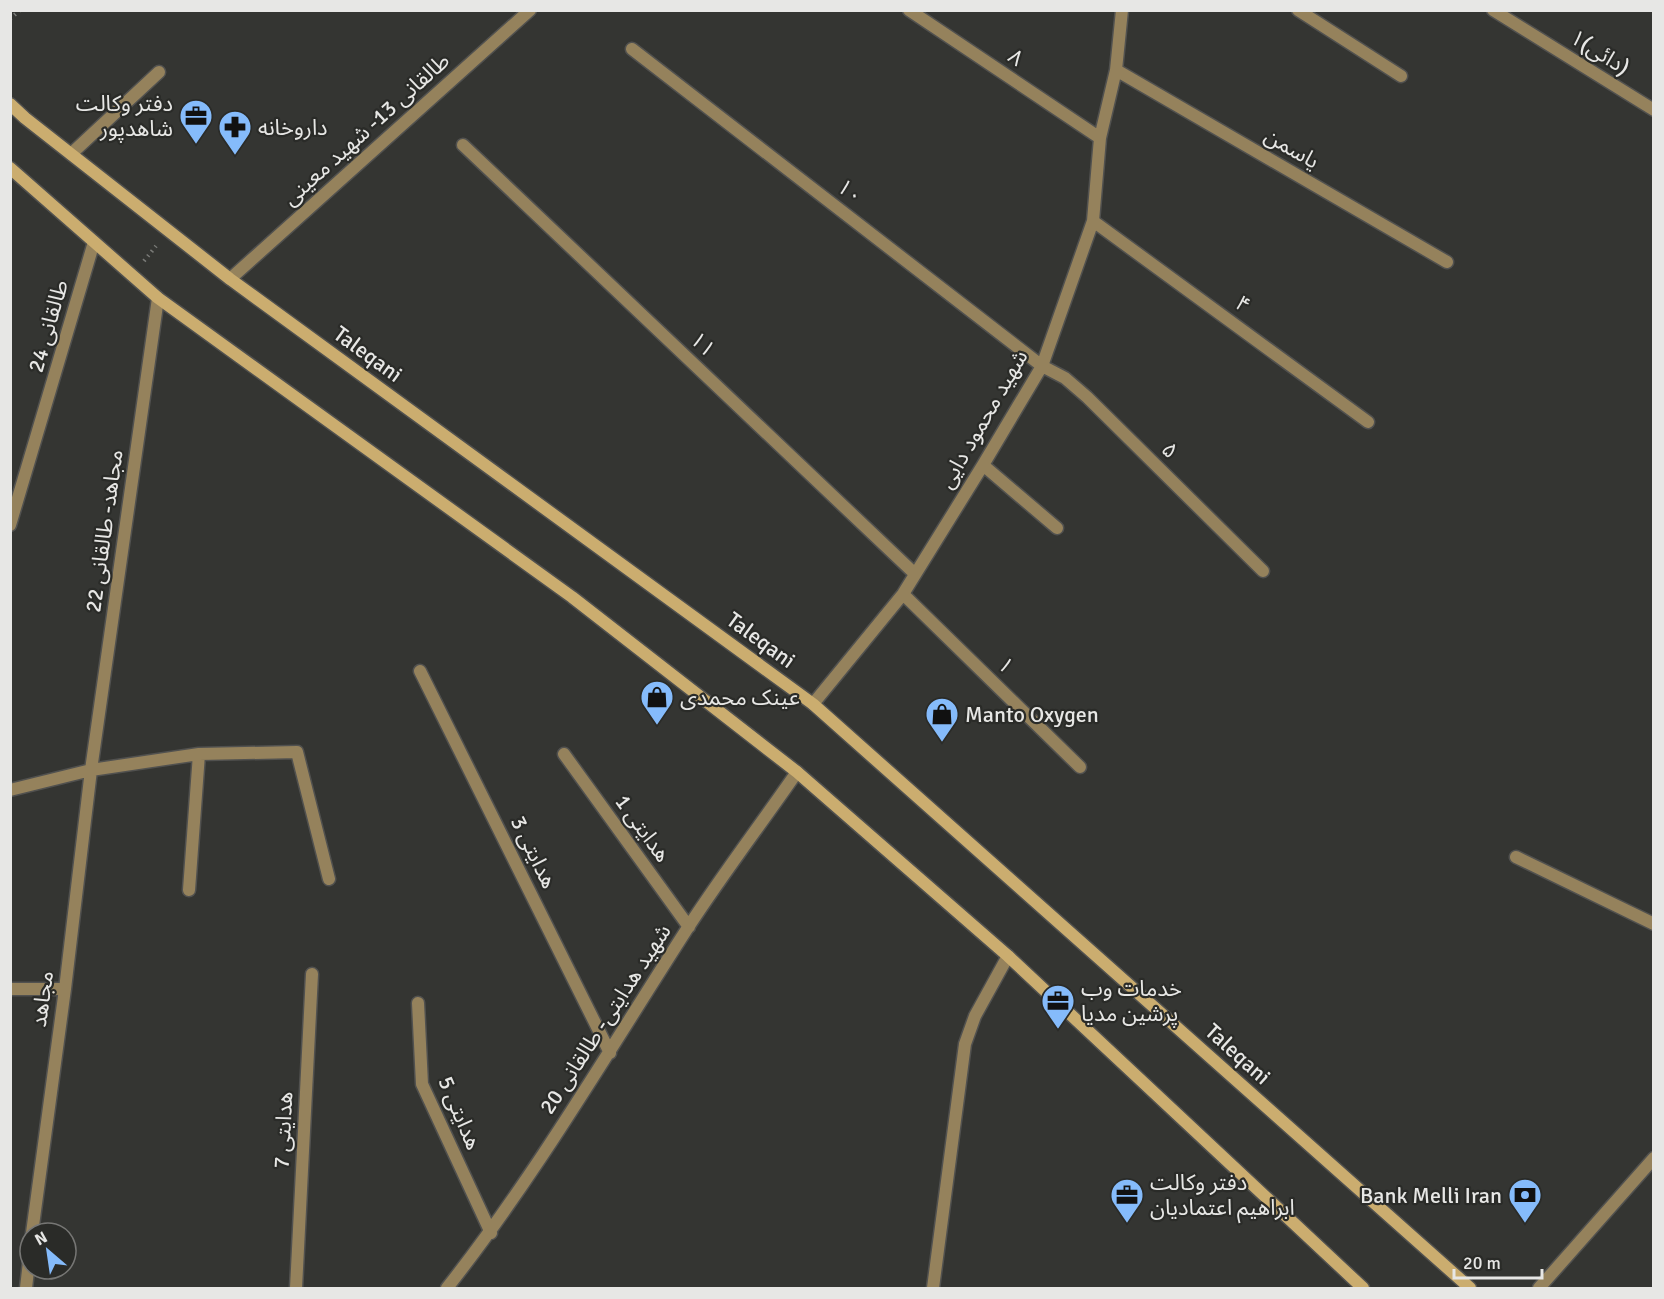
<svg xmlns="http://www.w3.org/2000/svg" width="1664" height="1299" font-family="Signika,'Noto Sans Arabic',sans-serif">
<rect width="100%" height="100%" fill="#343532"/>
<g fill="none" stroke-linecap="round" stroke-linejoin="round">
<g stroke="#51514f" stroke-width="15">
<path id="minor" d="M909 10 1100 138
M1298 10 1401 76
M1493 10 1654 110
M632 49 1042 366 1065 378 1087 397 1263 571
M1116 70 1447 262
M463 145 914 573
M71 154 159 72
M1093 221 1368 422
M230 279 530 10
M983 465 1057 528
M10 525 94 242
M903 594 1080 767
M420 671 610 1053
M813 704 903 594 983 465 1042 366 1093 221 1100 138 1116 70 1122 10
M564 754 689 927
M10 790 91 770 199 754 297 752 329 879
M1516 857 1654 924
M189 890 199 754
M10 989H65
M418 1003 422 1084 491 1233
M32 1233 65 989 91 770 158 298
M26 1288 30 1253
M296 1288 312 974
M447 1288C536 1175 609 1050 687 929 722 875 761 824 797 772
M933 1288 965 1044 975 1016 1008 956
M1539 1288 1654 1158"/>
</g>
<g stroke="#51514f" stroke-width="15">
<path id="secondary" d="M10 104 25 118 230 279 813 704 1470 1288
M10 168 158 298 572 597 797 772 1008 956 1363 1288"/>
</g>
<path stroke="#797a77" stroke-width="4" stroke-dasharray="1.5 4.5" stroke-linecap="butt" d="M10 19 20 10
M144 261 156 246"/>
<use href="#minor" stroke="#95825c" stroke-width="12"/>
<use href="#secondary" stroke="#cbad6f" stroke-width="12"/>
</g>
<defs>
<g id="office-pin" transform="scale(1.725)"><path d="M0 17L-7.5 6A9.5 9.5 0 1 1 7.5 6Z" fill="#85bbfb" stroke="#2a2b28"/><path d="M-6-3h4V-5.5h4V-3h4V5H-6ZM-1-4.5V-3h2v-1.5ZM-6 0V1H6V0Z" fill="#111"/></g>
<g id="pharmacy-pin" transform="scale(1.725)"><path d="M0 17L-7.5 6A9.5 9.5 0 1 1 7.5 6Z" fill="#85bbfb" stroke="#2a2b28"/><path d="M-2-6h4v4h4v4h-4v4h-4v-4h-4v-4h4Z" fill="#111"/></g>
<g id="shop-pin" transform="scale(1.725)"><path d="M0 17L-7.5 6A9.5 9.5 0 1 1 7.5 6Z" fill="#85bbfb" stroke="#2a2b28"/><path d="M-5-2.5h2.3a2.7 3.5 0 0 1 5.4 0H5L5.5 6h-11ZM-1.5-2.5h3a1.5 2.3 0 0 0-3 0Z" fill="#111"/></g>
<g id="bank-pin" transform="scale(1.725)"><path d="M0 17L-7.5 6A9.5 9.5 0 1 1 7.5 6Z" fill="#85bbfb" stroke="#2a2b28"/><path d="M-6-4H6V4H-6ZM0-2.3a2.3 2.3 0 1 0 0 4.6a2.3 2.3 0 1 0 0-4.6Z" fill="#111"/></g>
</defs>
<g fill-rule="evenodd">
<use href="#office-pin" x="196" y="116"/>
<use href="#pharmacy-pin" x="235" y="127"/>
<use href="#shop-pin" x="657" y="697"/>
<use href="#shop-pin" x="942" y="714"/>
<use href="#office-pin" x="1058" y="1001"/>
<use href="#office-pin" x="1127" y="1195"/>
<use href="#bank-pin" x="1525" y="1195"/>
</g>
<g text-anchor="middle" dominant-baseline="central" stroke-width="4.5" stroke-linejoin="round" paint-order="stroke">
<g font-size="22" fill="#e7e7e5" stroke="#2a2b28">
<text transform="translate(1600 52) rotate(32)">۱(دائی)</text>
<text transform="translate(1016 57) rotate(34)">۸</text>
<text transform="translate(366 129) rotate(-42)">طالقانی 13- شهید معینی</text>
<text transform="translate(1292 148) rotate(30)">یاسمن</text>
<text transform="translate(850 191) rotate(38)">۱۰</text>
<text transform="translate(1243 304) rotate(36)">۴</text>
<text transform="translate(48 326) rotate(-74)">طالقانی 24</text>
<text transform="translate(703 344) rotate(43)">۱۱</text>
<text transform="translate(368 354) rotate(36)">Taleqani</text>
<text transform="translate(983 419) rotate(-60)">شهید محمود دایی</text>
<text transform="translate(1170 450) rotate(45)">۵</text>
<text transform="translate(104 531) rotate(-82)">مجاهد- طالقانی 22</text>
<text transform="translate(761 640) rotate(36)">Taleqani</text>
<text transform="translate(1006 665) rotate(44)">۱</text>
<text transform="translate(643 828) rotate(54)">هدایتی 1</text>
<text transform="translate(534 852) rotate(64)">هدایتی 3</text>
<text transform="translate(42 999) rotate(-82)">مجاهد</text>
<text transform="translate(605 1019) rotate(-57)">شهید هدایتی- طالقانی 20</text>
<text transform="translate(1238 1054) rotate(42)">Taleqani</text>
<text transform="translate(460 1113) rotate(67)">هدایتی 5</text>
<text transform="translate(283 1130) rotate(-87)">هدایتی 7</text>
</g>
<g font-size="22" fill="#e7e7e5" stroke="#2a2b28" text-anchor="start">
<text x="173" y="103" text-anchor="end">دفتر وکالت<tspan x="173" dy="25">شاهدپور</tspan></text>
<text x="258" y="127">داروخانه</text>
<text x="680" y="697">عینک محمدی</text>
<text x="965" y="714">Manto Oxygen</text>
<text x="1081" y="988">خدمات وب<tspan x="1081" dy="25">پرشین مدیا</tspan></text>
<text x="1150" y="1182">دفتر وکالت<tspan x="1150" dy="25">ابراهیم اعتمادیان</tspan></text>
<text x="1502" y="1195" text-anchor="end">Bank Melli Iran</text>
</g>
</g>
<rect width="1664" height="1299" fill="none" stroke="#e7e7e5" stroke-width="24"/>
<g transform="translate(48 1251) rotate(331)"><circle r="28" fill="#2a2b28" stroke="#767674" stroke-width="1.5"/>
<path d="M0-4.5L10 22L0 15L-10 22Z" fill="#85bbfb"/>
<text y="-9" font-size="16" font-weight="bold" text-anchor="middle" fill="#e7e7e5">N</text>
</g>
<path d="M1454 1269v9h88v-9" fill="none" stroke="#e7e7e5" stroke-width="3"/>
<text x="1463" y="1269" font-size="18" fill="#e7e7e5" stroke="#2a2b28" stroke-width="4.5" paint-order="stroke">20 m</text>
</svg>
